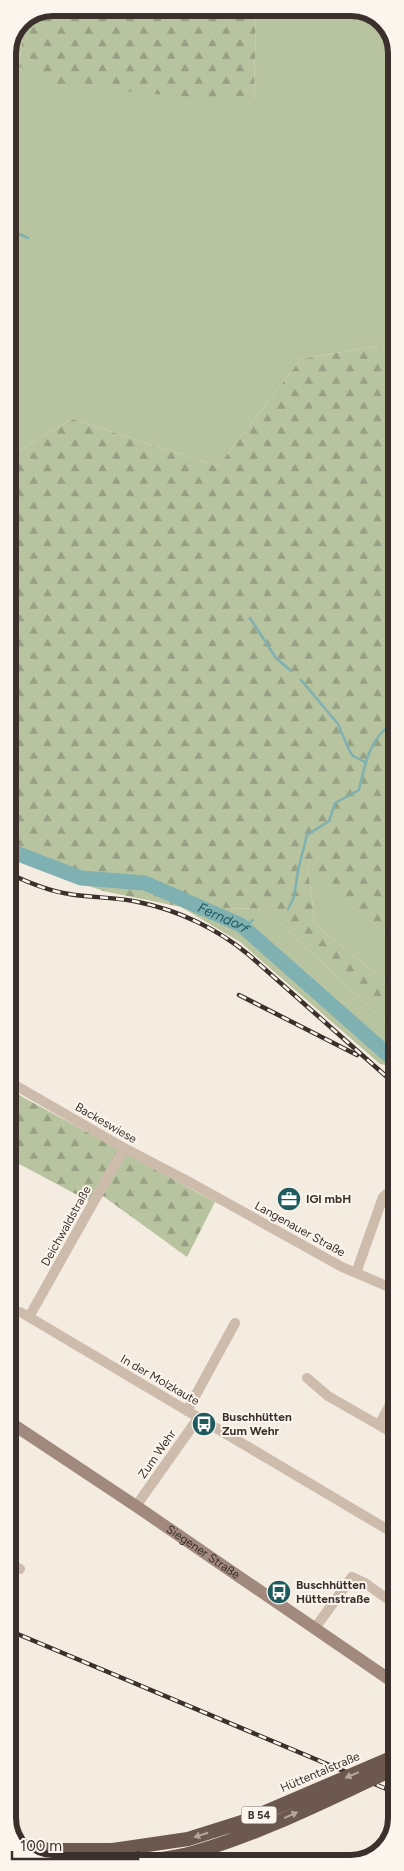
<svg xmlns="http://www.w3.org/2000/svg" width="404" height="1871" font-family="Figtree,sans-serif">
<defs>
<pattern id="forest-firs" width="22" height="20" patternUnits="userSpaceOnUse" patternTransform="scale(1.25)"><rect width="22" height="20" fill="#b8c4a0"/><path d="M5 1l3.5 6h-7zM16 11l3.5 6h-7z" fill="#97a083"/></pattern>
</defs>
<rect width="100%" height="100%" fill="#f4ebe1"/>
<path fill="#b8c4a0" d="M256 8H356L383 21 396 47V343L301 359 218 466 72 419 8 457V53L21 21 25 19 19 66 254 103Z
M308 868 396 942V990L315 924Z
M181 907 265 909 396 1032V1067L380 1064 240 942Z"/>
<path fill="url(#forest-firs)" d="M53 8H256L254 103 44 84 19 66 25 19Z
M396 343V942L308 869 315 924 396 990V1032L265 909 181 907 103 891 8 857V457L72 419 218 466 301 359Z
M8 1089 215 1202 187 1257 103 1196 96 1205 8 1158Z"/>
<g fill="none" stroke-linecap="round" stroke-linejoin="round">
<path stroke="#7fb0b2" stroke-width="2.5" d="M8 229 28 238
M250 618 276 658 291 671
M301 680 338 724 349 750 353 756 365 762
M396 684V688
M288 909 294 897 298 870 307 835 329 821 335 803 359 790C365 764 370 735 396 722
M244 927 253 920"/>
<path stroke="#7fb0b2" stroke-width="15" id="s1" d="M8 850 81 878 145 883 241 925 396 1062"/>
<path stroke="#cdbbac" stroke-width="10" d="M8 1081 124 1148 193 1184 342 1267 396 1290
M356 1273 383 1197 389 1192H396
M8 1312H20L29 1317 390 1531 396 1521
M29 1317 124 1148
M307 1378 328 1396 396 1435
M187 1411 235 1323
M379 1425 396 1394
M136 1506 199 1417
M8 1563 20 1569
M315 1628 352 1577 365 1583 396 1605"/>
<path stroke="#a18a7d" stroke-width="12" id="s2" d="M8 1421 136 1506 396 1684"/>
<path stroke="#6c584f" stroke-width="14" d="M20 1848 54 1850H113"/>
<g stroke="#3b302b" stroke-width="4.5">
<path id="rail" d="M8 873C27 882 48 891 69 894 92 898 116 897 138 902 178 910 218 929 249 955L396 1085
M239 995 357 1055
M8 1630 396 1793"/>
</g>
<use href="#rail" stroke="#fbf5ee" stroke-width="2.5" stroke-dasharray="8" stroke-linecap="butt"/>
<path stroke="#6c584f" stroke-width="14" d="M113 1850 188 1839 242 1822 396 1756
M128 1863C151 1861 177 1858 199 1851 267 1831 332 1797 396 1768"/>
</g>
<defs><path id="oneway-solid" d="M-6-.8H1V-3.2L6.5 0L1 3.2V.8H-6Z" transform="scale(1.25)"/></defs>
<g fill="#b4a69e">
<use href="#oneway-solid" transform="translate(352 1775) rotate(157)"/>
<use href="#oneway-solid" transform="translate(291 1815) rotate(-24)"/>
<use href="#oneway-solid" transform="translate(201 1835) rotate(163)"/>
</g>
<defs>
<g id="office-disc" transform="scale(1.25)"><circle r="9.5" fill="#1f5a5e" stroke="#fbf5ee"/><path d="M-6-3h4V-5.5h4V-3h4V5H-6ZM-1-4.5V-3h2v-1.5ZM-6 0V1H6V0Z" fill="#fff"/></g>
<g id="bus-disc" transform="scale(1.25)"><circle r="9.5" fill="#1f5a5e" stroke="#fbf5ee"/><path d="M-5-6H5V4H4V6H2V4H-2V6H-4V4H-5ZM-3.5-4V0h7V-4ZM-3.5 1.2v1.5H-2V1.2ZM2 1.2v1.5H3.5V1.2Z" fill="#fff"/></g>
</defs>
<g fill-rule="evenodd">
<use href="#office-disc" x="289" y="1199"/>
<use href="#bus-disc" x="204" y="1424"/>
<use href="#bus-disc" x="279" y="1592"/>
</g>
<g text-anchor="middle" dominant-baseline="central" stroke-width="4" stroke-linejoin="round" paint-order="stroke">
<rect fill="#fbf5ee" stroke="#756b66" stroke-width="1" x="241.5" y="1806.5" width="35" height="17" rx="4"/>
<g font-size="11" font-weight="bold" fill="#3b302b">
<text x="259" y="1815">B 54</text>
</g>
<g font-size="12" fill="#3b302b" stroke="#fbf5ee">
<text transform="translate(106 1123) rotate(30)">Backeswiese</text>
<text transform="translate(66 1226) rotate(-61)">Deichwaldstraße</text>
<text transform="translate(300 1229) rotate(29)">Langenauer Straße</text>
<text transform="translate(160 1380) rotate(30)">In der Molzkaute</text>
<text transform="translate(157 1454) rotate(-55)">Zum Wehr</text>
<text stroke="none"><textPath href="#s2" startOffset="235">Siegener Straße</textPath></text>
<text transform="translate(320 1772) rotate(-23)">Hüttentalstraße</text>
</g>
<g font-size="12" font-weight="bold" fill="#3b302b" stroke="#fbf5ee" text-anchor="start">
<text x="306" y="1199">IGI mbH</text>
<text x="222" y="1417">Buschhütten<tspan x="222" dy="14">Zum Wehr</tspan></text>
<text x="296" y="1585">Buschhütten<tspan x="296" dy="14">Hüttenstraße</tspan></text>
</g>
<g font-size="14" font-style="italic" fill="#1f5a5e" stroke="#fbf5ee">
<text stroke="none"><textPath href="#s1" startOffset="228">Ferndorf</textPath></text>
</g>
</g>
<path d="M0 0H404V1871H0ZM53 16H351A37 37 0 0 1 388 53V1818A37 37 0 0 1 351 1855H53A37 37 0 0 1 16 1818V53A37 37 0 0 1 53 16Z" fill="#fbf5ee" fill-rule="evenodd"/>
<path fill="none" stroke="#3b302b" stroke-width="6" d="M53 16H351A37 37 0 0 1 388 53V1818A37 37 0 0 1 351 1855H53A37 37 0 0 1 16 1818V53A37 37 0 0 1 53 16Z"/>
<path d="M12 1851v8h126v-8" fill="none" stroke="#3b302b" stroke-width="2.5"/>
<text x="20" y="1851" font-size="15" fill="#3b302b" stroke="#fbf5ee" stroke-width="4" paint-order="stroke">100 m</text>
</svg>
